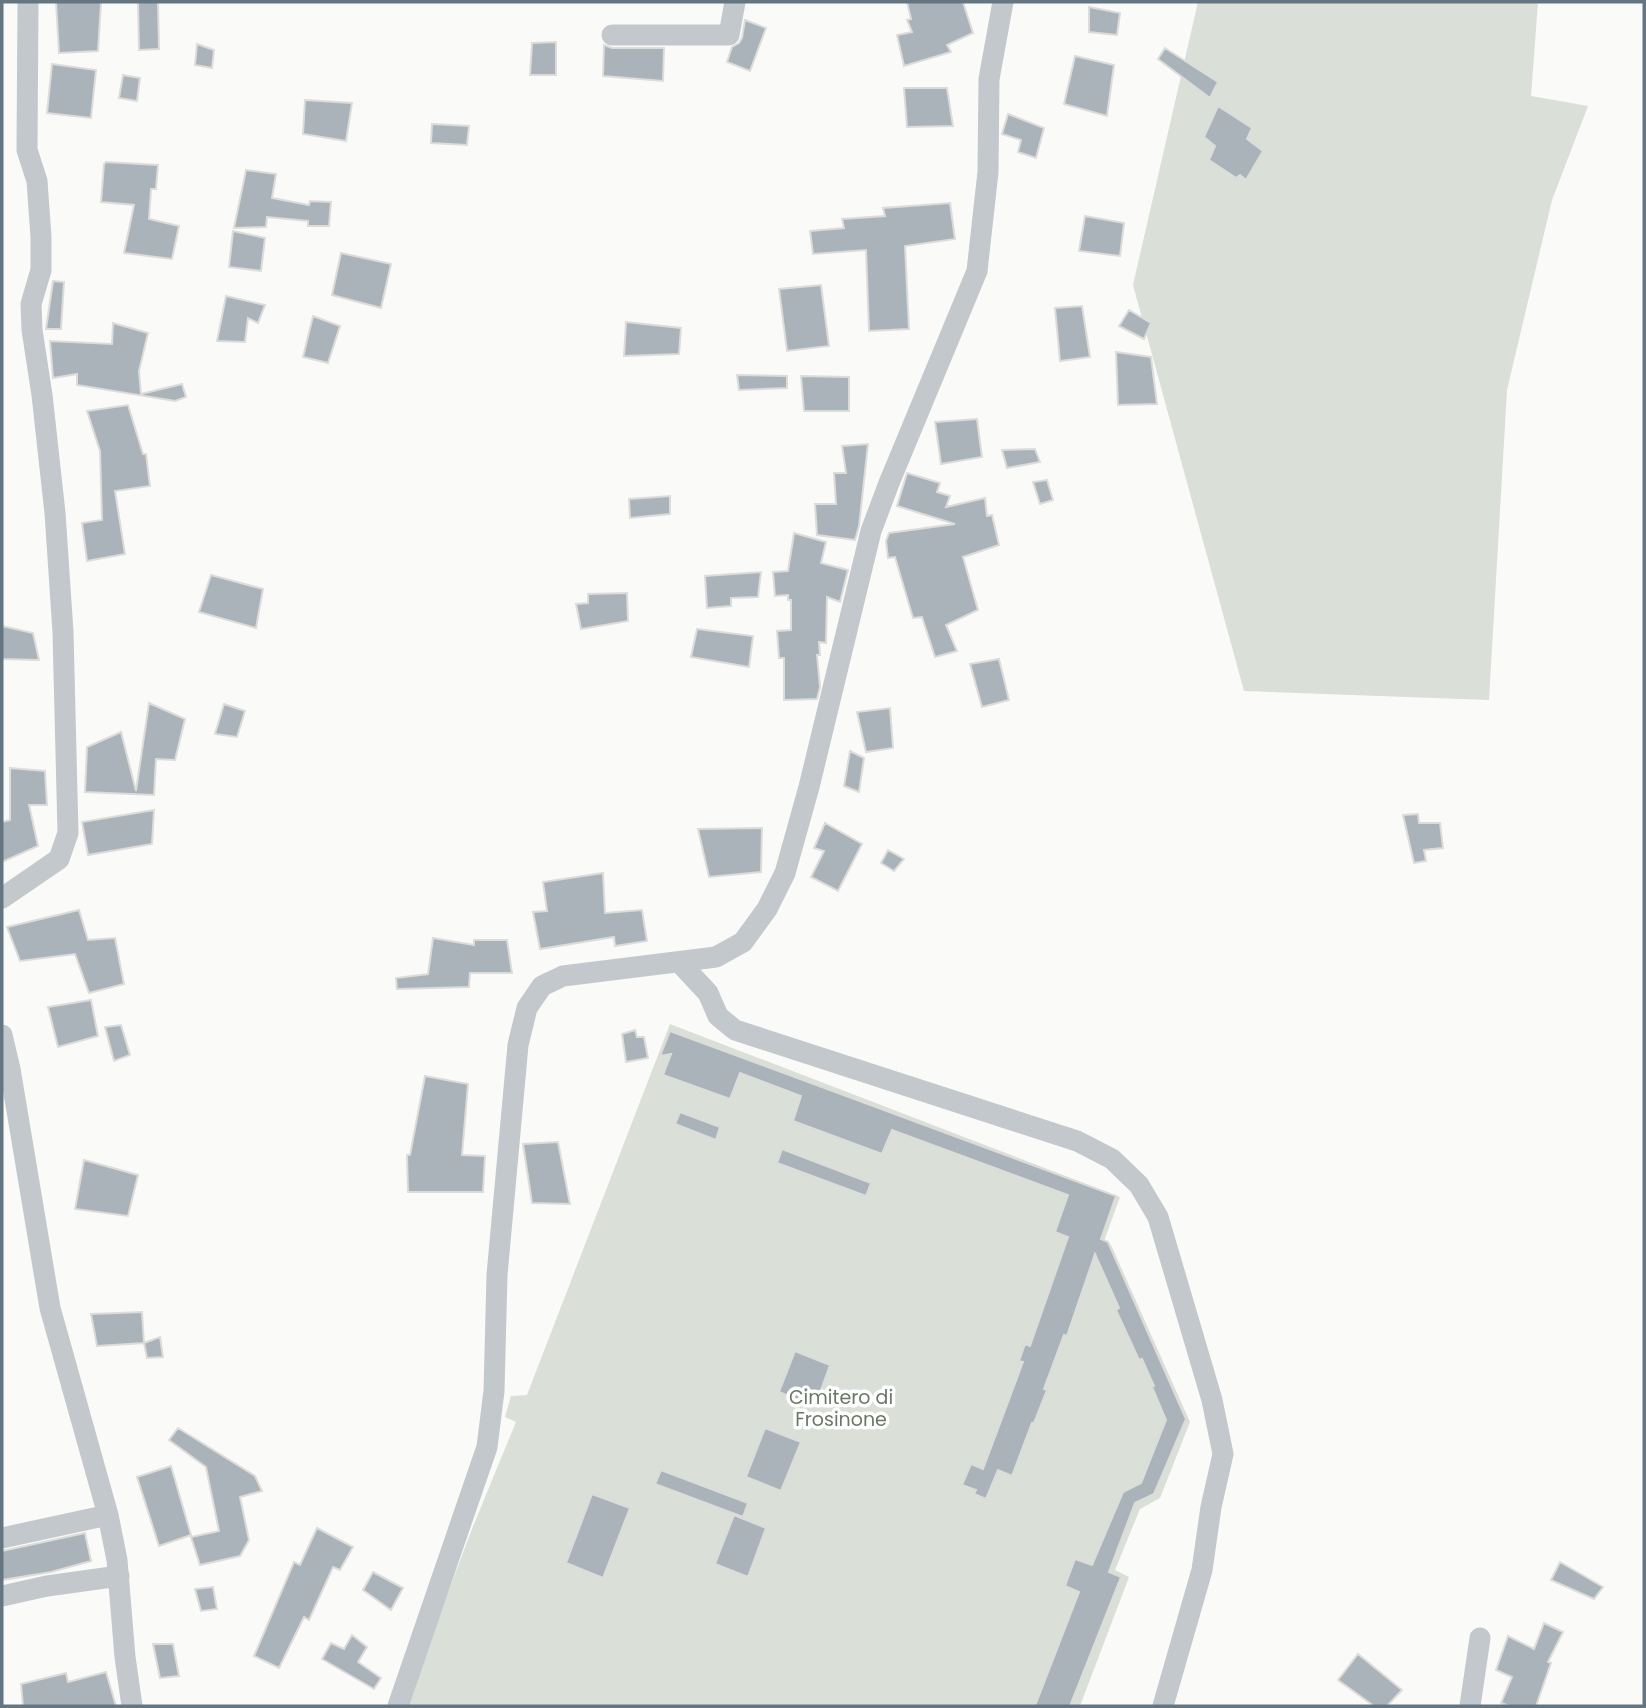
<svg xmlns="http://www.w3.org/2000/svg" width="1646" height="1708" font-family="Poppins,sans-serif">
<rect width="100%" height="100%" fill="#fafaf8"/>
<path fill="#dadfd7" d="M1198 2H1538L1531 96 1588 106 1552 200 1507 390 1489 700 1244 691 1133 285Z
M670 1024 1120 1197 1104 1241 1111 1245 1190 1422 1160 1498 1140 1509 1115 1570 1129 1577 1080 1706H405L472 1529 516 1422 505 1417 511 1396 527 1395Z"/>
<path fill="#aab3b9" stroke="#dcdcda" stroke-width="2" d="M56 2H101L98 51 59 53Z
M138 2H158L159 49 139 50Z
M907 2H963L973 33 947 45 951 52 904 66 897 35 912 32 907 20 911 19Z
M1089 7 1120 13 1117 35 1089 32Z
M745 20 766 28 750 71 727 62 732 47 739 43 742 38Z
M556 42V75H530L532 43Z
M197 44 214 50 212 68 195 65Z
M604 45 612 48H664L663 81 603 76Z
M1165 48 1218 82 1210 98 1158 59Z
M1075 56 1114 65 1107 116 1064 104Z
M52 64 96 70 91 118 47 113Z
M123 75 140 78 137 101 119 98Z
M904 88H947L953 126 907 127Z
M305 100 352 103 346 141 303 134Z
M1218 106 1252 128 1247 139 1263 151 1246 180 1240 175 1236 178 1209 160 1215 146 1204 137Z
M1008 114 1044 128 1036 158 1018 152 1021 140 1002 134Z
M432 124 469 126 467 145 431 143Z
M106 162 158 165 156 189H151L149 219 179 226 172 259 124 253 134 205 101 202 104 164Z
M246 170 276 174 272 198 309 205 310 201 331 202 329 226H308V221L267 217 266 227 234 228Z
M950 203 955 239 905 246 909 329 869 331 866 250 813 254 810 231 844 228 842 219 885 216 883 208Z
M1085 216 1124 223 1120 256 1079 251Z
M233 231 265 238 261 271 229 267Z
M341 253 391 264 381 308 332 295Z
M53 281 64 282 61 329H46Z
M821 285 829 346 787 351 779 289Z
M226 296 265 305 258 323 248 318 245 342 217 341Z
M1082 306 1090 357 1060 361 1055 308Z
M1129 310 1151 323 1144 339 1119 326Z
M313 316 340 326 328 363 303 357Z
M626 322 681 328 679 354 624 356Z
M113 323 148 333 139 371 141 394 182 384 186 397 175 401 77 385V374L53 378 50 341 112 344Z
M1116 352 1151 357 1157 404 1118 405Z
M737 375 787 376V388L739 390Z
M801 376 849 377V411H804Z
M128 405 143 454H146L150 486 115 491 125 554 87 561 82 523 102 520 100 451 87 411Z
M977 419 982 457 941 464 935 422Z
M868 444 859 526 855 540 817 535 815 504H836L834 473H846L842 446Z
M1035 449 1040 462 1007 468 1002 450Z
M907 473 940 483 937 492 950 496 946 507 985 498 987 516 992 515 999 545 963 557 978 610 946 625 957 651 935 657 922 617 913 618 895 557 888 558 886 541 889 533 955 524 897 506Z
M1047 480 1053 500 1040 504 1033 482Z
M670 496V514L630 518 629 499Z
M794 533 826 542 821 563 848 570 840 602 827 597 826 643 819 642 820 655H817L820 687 817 699 784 700V658H779L777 631 791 630V600H788V595L775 596 773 572 788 571Z
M761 572 758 597 731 598V606L707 608 705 576Z
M211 575 263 589 256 628 199 612Z
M627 593 628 621 581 629 576 604 588 603V594Z
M2 626 33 633 39 660 2 659Z
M697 629 753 636 749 667 691 657Z
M999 659 1009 700 982 707 970 664Z
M149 703 185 719 175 760 156 759 154 795 85 792 87 747 121 732 136 791Z
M224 704 245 711 237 737 215 734Z
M890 708 893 748 866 752 857 712Z
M850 751 864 758 859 792 844 786Z
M10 768 45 771 47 805H29L38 846 2 862V822L10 820Z
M154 810 152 844 88 855 82 822Z
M1418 814 1419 823H1440L1443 848 1424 850 1426 861 1414 863 1403 815Z
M825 823 862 844 838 891 811 877 824 851 814 848Z
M762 828 761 872 709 877 698 829Z
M888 850 904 859 894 871 881 863Z
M603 873 605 913 642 910 647 941 615 946 614 937 540 949 533 912 547 911 543 882Z
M79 910 88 940 115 938 124 984 89 993 75 954 20 961 7 927Z
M433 938 474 945V940H507L512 973H470L469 987 397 989 396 978 428 974Z
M91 1000 98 1036 58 1047 48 1007Z
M121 1025 130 1055 114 1061 105 1027Z
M635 1030 637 1037H644L648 1058 626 1062 622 1034Z
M670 1031 1116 1196 1101 1239 1108 1242 1186 1419 1154 1494 1135 1503 1109 1572 1121 1577 1070 1706H1035L1079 1592 1065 1586 1075 1559 1092 1565 1123 1492 1141 1483 1166 1420 1152 1387 1154 1386 1142 1359 1139 1360 1116 1310 1119 1308 1095 1254 1067 1336 1064 1335 1044 1389 1047 1390 1034 1423H1032L1012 1476 998 1470 986 1499 974 1494 976 1490 962 1485 971 1464 983 1469 1023 1362 1019 1361 1025 1344 1030 1346 1068 1237 1055 1232 1068 1195 892 1130 882 1154 793 1121 801 1096 740 1073 730 1099 663 1075 671 1054 660 1056Z
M425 1076 468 1084 462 1155 485 1156 483 1192H408L407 1155H410Z
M680 1112 720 1127 716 1140 675 1124Z
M558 1142 570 1204 532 1203 523 1144Z
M782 1149 871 1183 866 1196 777 1163Z
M84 1160 138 1175 128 1216 75 1209Z
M142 1312 144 1343 97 1346 91 1314Z
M160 1337 163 1357 147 1358 144 1343Z
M795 1351 830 1365 815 1407 779 1392Z
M178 1428 255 1476 262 1491 240 1497 249 1540 240 1556 200 1565 191 1537 219 1531 206 1467 169 1440Z
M765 1428 801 1442 781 1491 746 1477Z
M171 1466 191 1535 159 1546 137 1477Z
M661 1470 748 1503 743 1517 655 1484Z
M592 1494 630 1508 603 1578 566 1563Z
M734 1515 766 1528 748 1577 715 1564Z
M317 1528 353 1547 340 1570 333 1567 309 1620 304 1617 279 1668 254 1656 294 1562 300 1565Z
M85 1533 91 1561 51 1572 2 1580V1551Z
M1560 1562 1603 1587 1594 1599 1551 1580Z
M373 1572 403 1588 391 1610 363 1590Z
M213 1587 217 1609 201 1611 195 1589Z
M1544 1623 1563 1632 1548 1662 1551 1663 1536 1706H1510L1501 1703 1512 1677 1496 1670 1508 1636 1534 1649Z
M352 1635 367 1647 358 1662 381 1678 374 1689 322 1659 331 1643 344 1649Z
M153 1644H173L179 1676 160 1678Z
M1358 1654 1402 1690 1387 1706H1374L1338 1680Z
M106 1672 116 1706H23L21 1684 66 1673 68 1682Z"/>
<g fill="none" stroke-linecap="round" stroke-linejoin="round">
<path stroke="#c3c8cc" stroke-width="21" d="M612 35H729L735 2
M2 898 59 859 68 833 63 632 55 513 42 395 32 330 31 304 41 270V237L37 181 27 150 28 2
M680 963 708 993 718 1016 735 1030 1077 1141 1112 1159 1139 1185 1158 1217 1212 1400 1223 1454 1211 1507 1202 1570 1163 1706
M2 1035 10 1069 50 1308 108 1515 117 1560 125 1657 132 1706
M2 1538 108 1515
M2 1596 47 1586 119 1576
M398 1706 487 1447 494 1391 497 1275 518 1045 527 1008 542 986 563 976 716 957 743 942 767 909 785 873 809 787 871 531 889 483 977 271 988 172 989 79 1003 2
M1470 1706 1480 1638"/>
</g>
<g text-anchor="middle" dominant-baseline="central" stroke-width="7" stroke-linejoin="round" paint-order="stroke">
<g font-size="19" fill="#687a64" stroke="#fff">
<text x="841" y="1397">Cimitero di<tspan x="841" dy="22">Frosinone</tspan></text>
</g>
</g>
<rect width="1646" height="1708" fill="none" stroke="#657683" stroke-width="7"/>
</svg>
